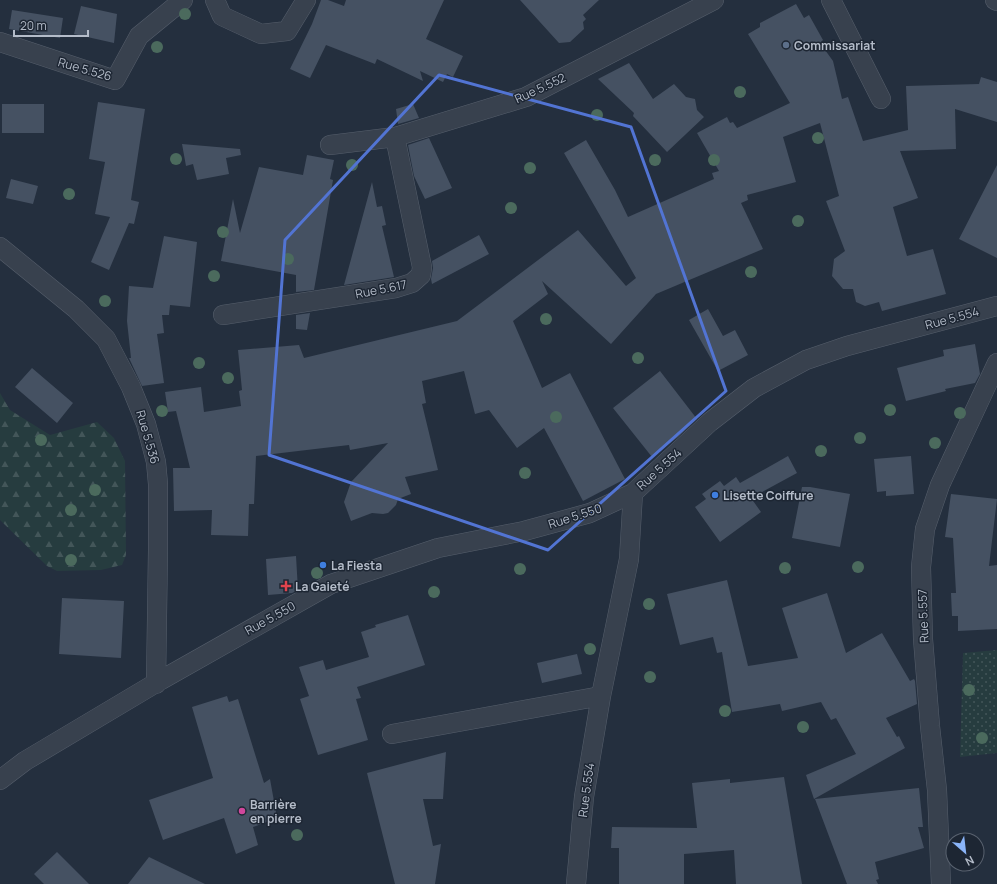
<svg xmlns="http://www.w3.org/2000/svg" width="997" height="884" font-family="Manrope,sans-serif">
<defs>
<pattern id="grass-dots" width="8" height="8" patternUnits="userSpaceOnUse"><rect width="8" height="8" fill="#263c3f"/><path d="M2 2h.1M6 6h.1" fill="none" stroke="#435659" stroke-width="1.8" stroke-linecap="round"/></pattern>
<pattern id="forest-firs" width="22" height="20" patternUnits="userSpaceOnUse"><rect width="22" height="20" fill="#263c3f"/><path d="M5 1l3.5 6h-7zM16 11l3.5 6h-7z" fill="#435659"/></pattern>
</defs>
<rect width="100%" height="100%" fill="#242f3e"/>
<path fill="url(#grass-dots)" d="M997 650V753L960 757 963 653Z"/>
<path fill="url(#forest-firs)" d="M0 393 10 410 50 435 97 422 114 438 125 461 126 555 122 565 101 570 57 571 47 566 0 520Z"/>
<path fill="#455162" d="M321 0H328L344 6 346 0H444L426 39 463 56 453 77 447 74 443 82 420 71 423 81 377 59 375 64 326 45 310 78 290 69 312 24Z
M520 0H599L583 15 586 19 583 22 584 29 570 42 559 43Z
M796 4 804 18 809 15 823 40 820 43 833 61 842 99 848 97 863 141 908 130 906 86 979 84 981 77 997 82V122L955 109 956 149 900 151 918 198 893 207 907 256 933 249 946 294 882 311 879 302 865 306 856 302 853 289H843L832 276 834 259 845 251 826 201 839 196 820 123 783 137 796 182 747 195 748 200 741 203 763 249 656 294 611 344 542 281 548 294 513 321 542 388 570 373 625 479 583 501 544 428 517 448 489 410 475 414 464 371 422 381 426 403 422 404 438 470 405 477 411 494 398 499 396 505 388 513 383 514 372 513 351 521 344 502 351 482 388 443 350 450 349 445 256 456 254 504H249L248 536 211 535 212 510 174 511 173 468H190L176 411 168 412 165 392 201 387 204 412 241 406 239 391 242 390 238 350 299 345 304 358 457 321 578 230 626 286 636 278 564 153 586 140 615 190 628 217 714 179 712 173 719 171 697 133 727 117 730 123 733 122 737 128 790 103 748 34 760 27V23Z
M81 6 117 14 114 43 74 34Z
M12 10 63 18 60 38 9 29Z
M629 63 653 99 674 84 686 97 695 99 697 110 704 117 667 152 633 116 634 113 598 79Z
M98 102 145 109 131 200 139 202 134 224 129 223 109 270 91 262 110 217 95 214 105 162 89 159Z
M2 104H44V133H2Z
M413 104 419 118 398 124 396 109Z
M429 138 452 188 425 199 414 176 408 145Z
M182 144 240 149 241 155 226 158 229 174 197 180 193 164 186 166Z
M307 155 334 160 330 179 333 180 314 290 296 292V275L221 261 233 199 240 233 259 167 303 175Z
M997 165V258L959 239Z
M11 179 38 186 33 204 6 198Z
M372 182 377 207 382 206 386 225 382 226 394 277 344 285Z
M479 235 489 254 432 284 431 279 433 268 432 261Z
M164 236 197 242 190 307 170 305 169 315H162L164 333 157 334 164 383 142 386 129 358H131L127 321 129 286 153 288Z
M708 309 723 336 735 330 748 355 718 371 689 320Z
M310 313 307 330 296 329V315Z
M975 344 980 374 975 383 945 389 946 391 906 401 897 368 944 356 943 350Z
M32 368 73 403 57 423 15 387Z
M660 371 697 419 678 437 652 457 613 408Z
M788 456 797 473 751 498 761 512 720 542 695 507 706 499 702 494 720 481 724 486 736 477 740 483Z
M911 456 914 494 886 496V491L877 492 874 459Z
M802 487H810L850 494 840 547 792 538Z
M951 494 997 499 989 566 997 565V629L958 631V616H952L951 593H956L953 538 945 537Z
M296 556 298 590 292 593 268 595 266 559Z
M727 580 748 666 798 658 782 608 827 593 846 653 882 633 910 681 914 679 915 681 917 704 886 718 897 737 899 736 905 748 814 799 806 775 856 754 836 718 831 720 821 702 782 711 780 704 732 712 722 652 717 653 713 637 680 645 667 594Z
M62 598 124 601 121 658 59 654Z
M408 615 425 665 357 687 361 698 356 699 368 740 318 755 300 699 309 696 299 667 323 660 326 670 369 657 361 632 376 627 375 625Z
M577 654 582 674 542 683 537 663Z
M227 696 229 702 238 699 264 783 270 779 277 818 253 827 258 845 236 854 224 818 163 840 149 800 213 778 192 707Z
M446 752 443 799H423L433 846 441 844 435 884H395L367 773Z
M784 777 802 884H736L734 850 684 854V884H619V848H611L612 827 697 828 692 783 730 779V783Z
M919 788 923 827H918L924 848 875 862 879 879 876 880 878 884H847L815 799Z
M57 852 89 884H44L34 874Z
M149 857 205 884H128Z"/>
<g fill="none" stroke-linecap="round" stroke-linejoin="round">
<g stroke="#565f6c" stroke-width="20">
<path id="street" d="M215 0 222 16 261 34 287 31 306 0
M831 0 881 99
M995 0 997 1
M0 42 115 80 139 36 183 0
M330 145 395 137 526 97 714 0
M0 247 76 309 106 339 131 387 146 424 156 462 158 484V550L156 684
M223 315 396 288 412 283 421 275 422 267 395 137
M392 734 601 696
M0 780 25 761 161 680 331 584 438 548 524 531 590 513 633 493 710 422 754 388 806 360 847 346 997 306
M576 884 584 797 601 696 629 559 633 493
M941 884 937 790 930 726 923 639 921 567 925 529 940 485 997 363"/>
</g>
<use href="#street" stroke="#38414e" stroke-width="19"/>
</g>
<g fill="#4b6a5d">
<circle cx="185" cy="14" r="6"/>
<circle cx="157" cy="47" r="6"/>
<circle cx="740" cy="92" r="6"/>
<circle cx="597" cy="115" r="6"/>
<circle cx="818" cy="138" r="6"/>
<circle cx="176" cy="159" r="6"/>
<circle cx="655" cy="160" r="6"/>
<circle cx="714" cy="160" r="6"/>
<circle cx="352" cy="165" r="6"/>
<circle cx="530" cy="168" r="6"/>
<circle cx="69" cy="194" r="6"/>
<circle cx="511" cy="208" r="6"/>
<circle cx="798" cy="221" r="6"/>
<circle cx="223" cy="232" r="6"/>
<circle cx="288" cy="259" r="6"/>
<circle cx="751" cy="272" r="6"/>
<circle cx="214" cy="276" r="6"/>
<circle cx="105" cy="301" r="6"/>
<circle cx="546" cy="319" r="6"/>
<circle cx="638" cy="358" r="6"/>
<circle cx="199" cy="363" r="6"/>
<circle cx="228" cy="378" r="6"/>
<circle cx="890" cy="410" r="6"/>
<circle cx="162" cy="411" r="6"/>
<circle cx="960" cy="413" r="6"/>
<circle cx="556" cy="417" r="6"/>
<circle cx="860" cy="438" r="6"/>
<circle cx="41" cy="440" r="6"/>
<circle cx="935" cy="443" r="6"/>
<circle cx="821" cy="451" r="6"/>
<circle cx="525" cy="473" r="6"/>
<circle cx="95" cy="490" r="6"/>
<circle cx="71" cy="510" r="6"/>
<circle cx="71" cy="560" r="6"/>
<circle cx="858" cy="567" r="6"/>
<circle cx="785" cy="568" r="6"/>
<circle cx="520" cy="569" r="6"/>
<circle cx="317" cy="573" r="6"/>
<circle cx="434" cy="592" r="6"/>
<circle cx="649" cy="604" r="6"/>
<circle cx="590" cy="649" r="6"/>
<circle cx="650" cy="677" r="6"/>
<circle cx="969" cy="690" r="6"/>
<circle cx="725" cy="711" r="6"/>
<circle cx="803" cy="727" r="6"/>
<circle cx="982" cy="738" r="6"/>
<circle cx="297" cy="835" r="6"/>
</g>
<path fill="none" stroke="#5274d3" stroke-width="3" stroke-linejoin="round" d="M439 75 631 127 726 391 548 550 269 455 285 240Z"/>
<circle fill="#5c6f8a" stroke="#1d2633" stroke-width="1.5" cx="786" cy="45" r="4"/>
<g fill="#3f7fe0" stroke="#1d2633" stroke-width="1.5">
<circle cx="715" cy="495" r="4"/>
<circle cx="323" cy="565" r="4"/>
</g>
<path fill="#e0444e" stroke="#1d2633" stroke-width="1.5" d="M284 580h4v4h4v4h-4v4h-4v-4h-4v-4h4z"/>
<circle fill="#d1479c" stroke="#1d2633" stroke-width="1.5" cx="242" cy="811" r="4"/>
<g text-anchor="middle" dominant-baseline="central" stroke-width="3" stroke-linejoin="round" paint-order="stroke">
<g font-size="12" font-weight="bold" fill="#b4bcc9" stroke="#1d2633" text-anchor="start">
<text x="794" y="45">Commissariat</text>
<text x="723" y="495">Lisette Coiffure</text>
<text x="331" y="565">La Fiesta</text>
<text x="295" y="586">La Gaieté</text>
<text x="250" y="804">Barrière<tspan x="250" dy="14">en pierre</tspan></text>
</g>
<g font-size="12" fill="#b4bcc9" stroke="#1d2633">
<text transform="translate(85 69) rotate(16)">Rue 5.526</text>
<text transform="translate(540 88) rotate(-25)">Rue 5.552</text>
<text transform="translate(381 289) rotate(-11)">Rue 5.617</text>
<text transform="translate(952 318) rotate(-15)">Rue 5.554</text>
<text transform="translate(148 437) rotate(74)">Rue 5.536</text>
<text transform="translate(659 469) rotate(-42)">Rue 5.554</text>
<text transform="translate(575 516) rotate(-18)">Rue 5.550</text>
<text transform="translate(923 616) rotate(-92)">Rue 5.557</text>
<text transform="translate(270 618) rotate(-29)">Rue 5.550</text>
<text transform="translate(586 790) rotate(-82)">Rue 5.554</text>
</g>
</g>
<g transform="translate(965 852) rotate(152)"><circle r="19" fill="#1d2633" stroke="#59626f"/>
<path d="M0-3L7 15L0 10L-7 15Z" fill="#8ab4f8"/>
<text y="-6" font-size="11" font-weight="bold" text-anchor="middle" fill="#b4bcc9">N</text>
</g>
<path d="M14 30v6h74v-6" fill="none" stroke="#b4bcc9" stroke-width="2"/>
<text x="20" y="30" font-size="12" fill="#b4bcc9" stroke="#1d2633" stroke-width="3" paint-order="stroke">20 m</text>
</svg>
